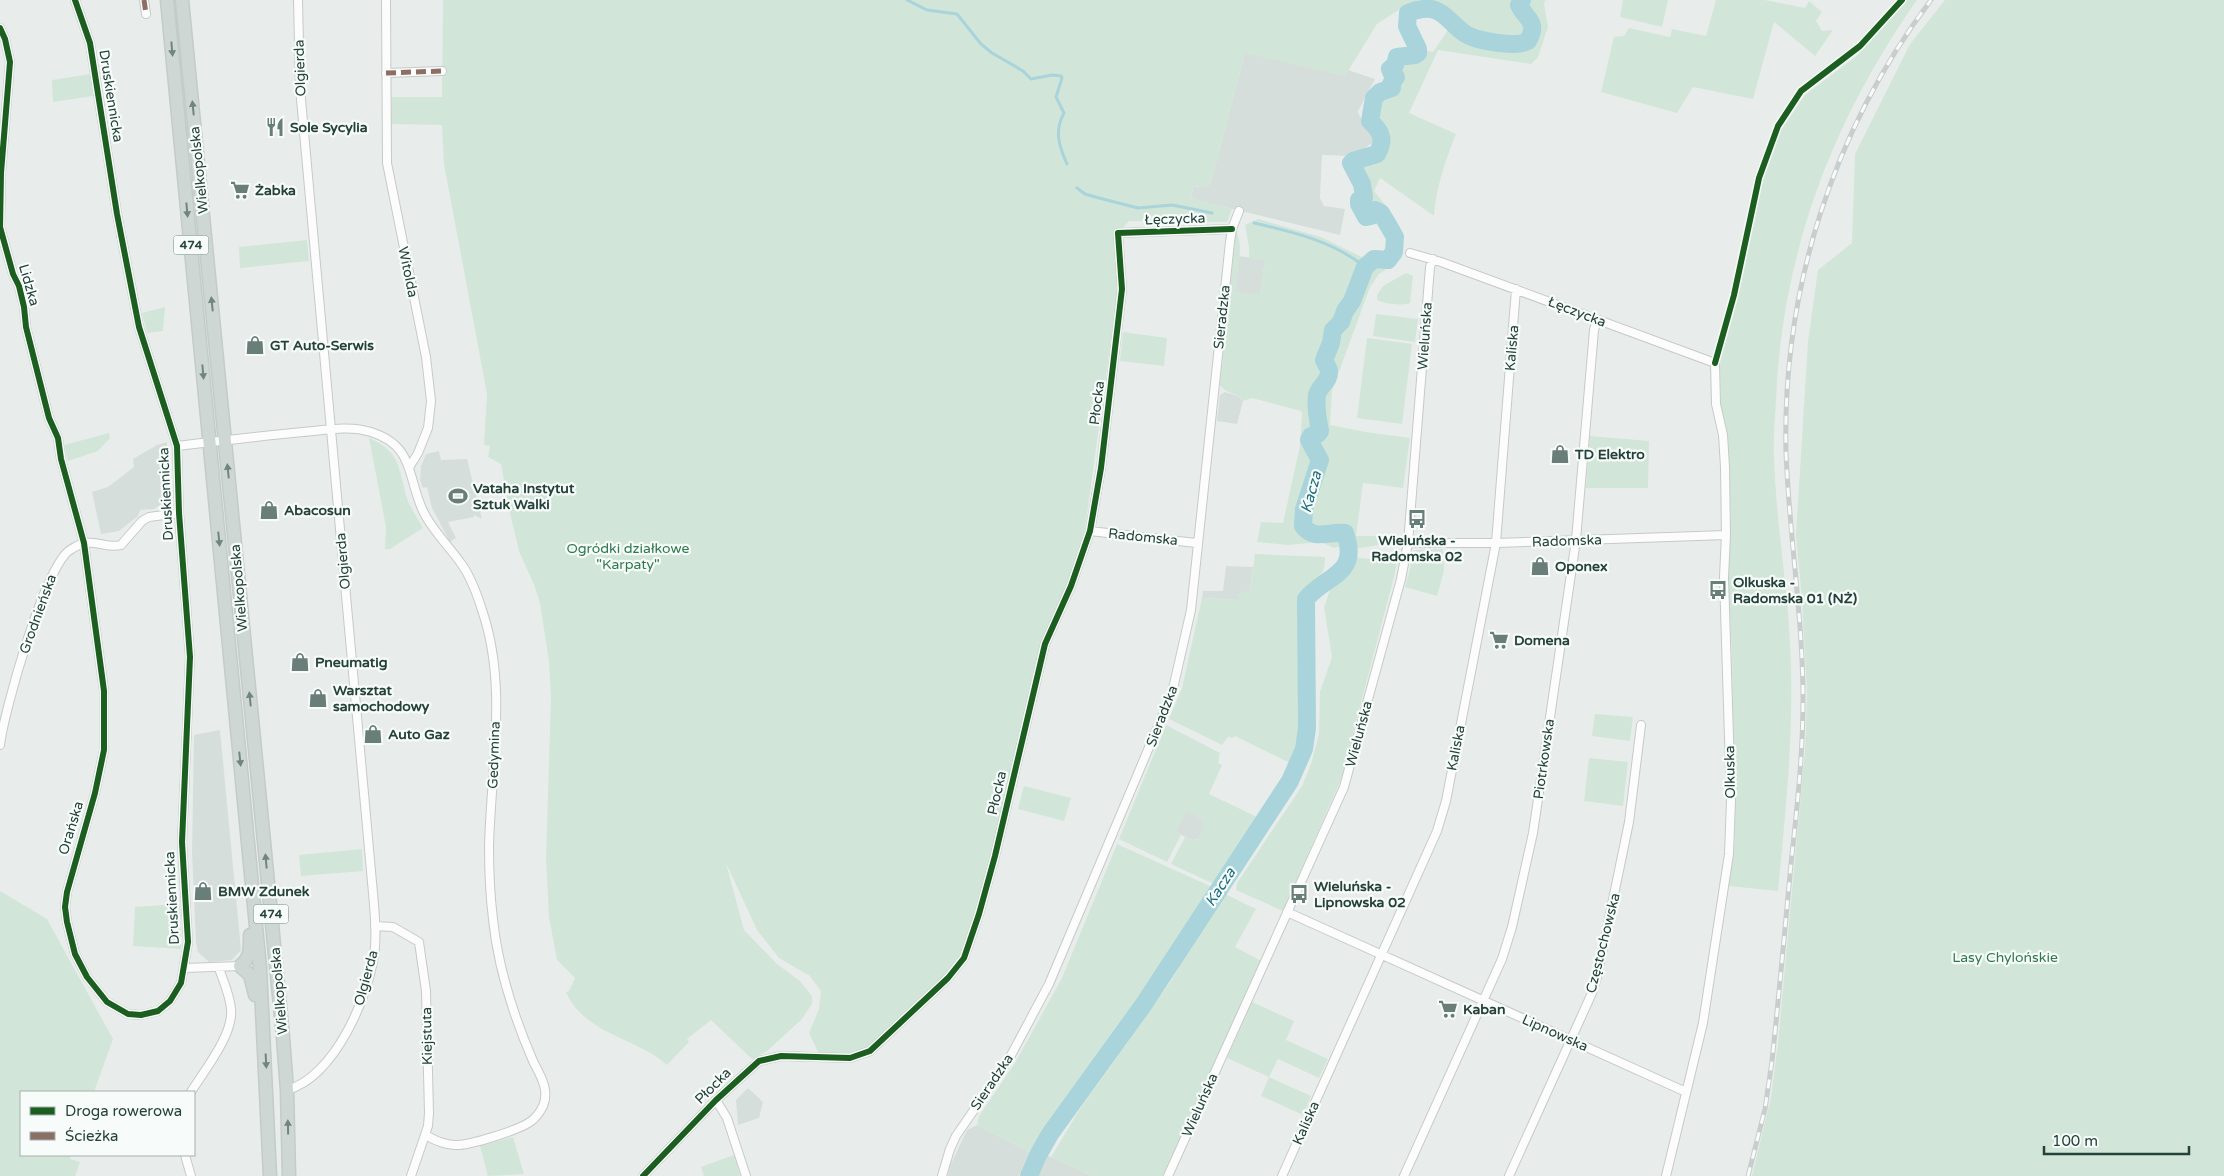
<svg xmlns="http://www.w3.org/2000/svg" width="2224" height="1176" font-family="'Varela Round',sans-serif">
<rect width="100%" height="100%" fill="#e8edeb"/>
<path fill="#d6dedb" d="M1245 53 1348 70 1375 79 1358 111 1359 115 1376 140 1361 151 1350 156 1322 155 1320 198 1324 206 1345 209 1340 235 1191 199 1193 187 1210 185Z
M1239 256 1265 260 1260 296 1235 292Z
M1225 392 1238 396 1243 401 1237 424 1217 421 1220 395Z
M167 442V463L163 468 166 494 163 503 154 509 140 510 138 516 119 531 101 534 92 492 108 487 134 467 133 459 157 445Z
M439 451 441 460 467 459 482 519 474 515V517L448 522 456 538 450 542 432 508 427 487 423 488 420 480 421 466 426 454Z
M1226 566 1253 567 1250 590 1238 600 1202 598 1203 591H1223Z
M220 730 241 950 232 960 209 962 198 952 196 942 192 853 194 735Z
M1187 810 1202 819 1204 828 1198 839 1192 840 1175 832Z
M748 1088 763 1102 759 1118 738 1125 736 1100Z
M977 1125 1029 1152 1019 1176H948L950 1166 967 1130Z
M1035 1150 1051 1157 1093 1176H1023Z"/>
<path fill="#d1e6d8" d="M443 0H1420L1408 4 1377 24 1345 76 1245 53 1210 185 1193 187 1191 198 1232 209 1227 222 1129 221 1118 233 1114 242 1118 287 1085 529 1067 583 1042 642 1034 668 992 854 962 957C946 977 878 1047 857 1052 846 1055 831 1054 819 1054L809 1033 819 1009 821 991 810 976 779 958 757 930 726 863 744 930 777 964 800 981 812 996V1004L801 1020 767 1051 752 1059 711 1020 687 1039 689 1042 667 1065C637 1038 584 1034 566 992L569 991 575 978 557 960 549 917 546 859 551 698 549 661 540 603 534 585 519 551 509 509 501 464 488 457 490 446 484 445 487 394 444 164 442 125 391 124 392 97H442Z
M1427 0H1546L1544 3 1548 27 1538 57 1531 64 1438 50 1409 113 1456 134C1445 162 1436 187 1434 216L1380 178 1374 191C1382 201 1401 222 1402 235 1403 244 1400 254 1398 262L1379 274 1370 287 1332 391 1330 425 1366 432 1410 438 1403 488 1363 483 1356 536H1402L1397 542 1354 549 1355 540 1343 541 1342 546 1334 548 1321 542 1288 545 1257 542 1261 522 1283 523 1300 446 1302 414 1301 411 1252 398 1243 401C1237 391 1228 396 1220 385L1236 231C1245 248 1236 274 1235 292L1260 295 1265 260 1249 258V247L1245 225 1258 219 1321 237 1364 258C1381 252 1384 261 1391 239L1379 225 1372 222 1367 224C1351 215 1359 204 1358 192 1357 181 1350 171 1348 161L1351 158H1362L1376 153C1385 138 1384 132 1373 119L1381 96 1388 95 1397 82 1402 59H1413L1422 50 1433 52 1456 18 1440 3Z
M1623 0H1668L1662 27 1620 17Z
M1716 0H1765L1805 8 1809 1 1822 12 1816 21 1822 31 1833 30 1815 56 1774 22 1753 99 1693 87 1677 113 1601 92 1614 37 1624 36 1629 28 1670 37 1672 29 1706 36Z
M1904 0H1917C1832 121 1782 253 1776 401 1775 419 1773 438 1774 456 1776 527 1790 598 1791 669 1793 744 1785 817 1778 891L1729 886 1735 838 1732 653 1728 578 1731 519 1728 440 1721 406 1720 358 1755 215 1761 183 1775 139 1805 95 1858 55Z
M1945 0H2224V1176H1752L1771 1097 1778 1043 1805 751 1807 694 1802 599 1796 535 1808 342 1818 270 1852 243 1855 154 1910 44Z
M90 74 93 96 53 102 52 80Z
M307 240 309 261 240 268 239 247Z
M1406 273 1413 276 1410 303C1403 306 1384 304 1377 300V295L1383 286Z
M165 307 163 331 147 333 142 313Z
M1376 314 1418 319 1415 342 1373 336Z
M1123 332 1167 338 1164 366 1120 361Z
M1367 338 1412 344 1402 424 1357 418Z
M109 433 110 438 98 451 68 461 64 445Z
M1590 436 1649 441 1648 488H1586Z
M369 438C403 452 398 472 408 501 412 510 418 519 423 528L390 549H385L386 527Z
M1443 549 1444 571 1437 596 1405 587 1415 550Z
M1255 554 1325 557C1325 577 1319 574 1307 588 1304 591 1302 598 1300 603L1303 612 1304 647 1301 734 1292 764 1235 736 1233 738 1228 737 1222 745 1169 719 1182 688 1202 598 1238 600 1239 594 1250 590Z
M1353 557 1397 562 1394 577 1341 779 1283 911 1236 890 1237 883 1302 786 1311 764 1319 734 1320 692 1332 657 1324 607 1330 590 1349 570Z
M1595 714 1633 717 1630 741 1592 736Z
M1166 725 1220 753 1218 763 1222 765 1209 794 1257 817 1226 869 1214 884 1171 864 1185 837 1192 840 1198 839 1204 828 1202 819 1187 811 1175 832 1181 835 1167 862 1119 839Z
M1589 758 1628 762 1623 806 1584 801Z
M1024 786 1071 798 1064 821 1018 809Z
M1117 844 1212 887 1201 904 1203 909 1197 918 1191 922 1160 975 1029 1152 977 1125 979 1116 1015 1063 1062 978Z
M362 849 363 871 301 876 299 855Z
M0 891 47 919 113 1039 94 1092H21V1155H71L70 1159 80 1162 75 1176H0Z
M1223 893 1256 909 1235 947 1261 961 1163 1176H1093L1051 1157 1080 1109 1169 984Z
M180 904 181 949 133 946 135 907Z
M1252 1002 1294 1021 1286 1040 1328 1059 1319 1078 1278 1059 1269 1077 1311 1096 1303 1115 1261 1096 1269 1077 1227 1058Z
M513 1137 524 1174 488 1176 480 1146Z
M734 1155 740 1176H704L701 1167Z"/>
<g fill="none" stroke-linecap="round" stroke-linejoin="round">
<path stroke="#a9d4db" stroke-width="3" d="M907 0 927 10 957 14 981 44 992 53 1023 71 1031 79 1052 75 1061 76 1062 78 1056 97 1064 113C1054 131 1059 146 1067 164
M1077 188 1085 194 1099 198 1138 208 1172 205 1212 213
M1254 223C1293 232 1333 241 1365 267"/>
<path stroke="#a9d4db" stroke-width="18" d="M1029 1176 1037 1157 1050 1134 1144 1004 1290 781 1304 749 1307 728 1306 599C1327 574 1360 575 1345 533 1330 531 1314 541 1303 526L1304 509 1320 460 1309 440 1311 436 1318 434 1320 431C1318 418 1315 409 1317 395 1319 386 1330 381 1329 371 1329 368 1325 363 1324 360L1331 343 1333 330 1341 322 1345 311 1352 301 1365 267 1374 259 1388 260 1394 252 1395 237 1381 213 1375 210 1371 216 1366 217 1359 204V200L1364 197 1362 184 1351 163 1353 161 1377 154C1385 140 1382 132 1370 121L1374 98 1380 92 1392 88 1391 84 1396 77 1392 74 1390 69 1395 65 1397 57 1415 55 1418 53V49L1407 26 1408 13C1440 0 1445 19 1464 33 1475 41 1516 48 1528 41 1539 21 1526 20 1519 5L1522 0"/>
<g stroke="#c5cac8" stroke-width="10">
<path id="minor" d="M144 0 146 14
M386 0 387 163 426 357 431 401 428 428 418 453 410 466
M0 28 5 39 10 62 1 173 0 227 13 274 19 286 24 307 26 327 49 418 58 438 61 459 84 543 104 691V750L95 793 67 892 65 907 67 922 75 954 87 977 107 1002 128 1014 141 1015 158 1011 170 1001 181 983 188 942 182 842 190 657 179 513 177 446 139 327 117 214 90 43 75 0
M386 73 442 71
M1410 253 1441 262 1715 363 1716 404 1723 435 1725 467 1726 535 1724 577 1731 801 1729 854 1703 1023 1666 1176
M177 446C219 441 261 436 303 432 325 430 350 425 371 432 415 446 407 477 423 511 432 530 448 545 460 562 470 575 477 594 482 610 508 685 491 768 489 846 489 870 490 895 493 919 498 968 514 1017 533 1061 540 1075 550 1090 543 1106 540 1112 536 1118 530 1122 518 1130 469 1146 455 1145 444 1145 435 1140 425 1135
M1090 531 1196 543
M1408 543H1496L1726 535
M0 745C4 711 45 566 70 550 94 534 103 550 121 545L142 521 149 517 179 513
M1287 912 1686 1092
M375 926 393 927 419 942 426 991 429 1113 428 1126 411 1176
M185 968 240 966
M287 1090C335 1077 371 993 375 947 377 923 373 896 371 871L300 88 298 0
M191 1092C204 1071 234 1034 231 1009 230 995 223 981 219 968
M716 1100 727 1118 746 1176
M185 1155 191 1176
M643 1176 716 1100 759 1061 781 1056 850 1058 870 1051 948 978 964 958 979 914 995 856 1045 644 1071 586 1090 531 1101 468 1122 289 1118 233 1232 229
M942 1176 950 1149 956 1136 1009 1059 1049 984 1172 693 1191 610 1230 242 1232 229 1239 211
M1168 1176 1344 787 1401 579 1408 543 1430 267 1433 259
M1282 1176 1437 831 1446 801 1496 543 1516 289
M1404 1176 1502 959 1512 927 1533 833 1576 540 1594 330 1597 320
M1509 1176 1592 993 1597 977 1629 822 1641 725"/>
</g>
<g stroke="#c3ccc9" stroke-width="15">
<path id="primary" d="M167 0 260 968 270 1176
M182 0 283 1037 287 1090 289 1176
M250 935C250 949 251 957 240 966L250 975 255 995"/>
</g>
<use href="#minor" stroke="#fcfcfc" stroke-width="8"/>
<use href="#primary" stroke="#cfd7d5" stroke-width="12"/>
<g stroke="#c9cdcc" stroke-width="5">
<path id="rail" d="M1748 1176 1765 1109 1772 1061C1779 995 1785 929 1791 864 1797 809 1803 754 1803 699 1803 617 1789 535 1786 452 1782 290 1833 130 1931 0"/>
</g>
<use href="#rail" stroke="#f7fbf9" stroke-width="3" stroke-dasharray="9" stroke-linecap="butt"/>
<path stroke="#8d6e63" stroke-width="5" stroke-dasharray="10 5" stroke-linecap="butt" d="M144 0 146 14
M386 73 442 71"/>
<g stroke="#f7fbf9" stroke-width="9">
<path id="cycleway" d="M0 28 5 39 10 62 1 173 0 227 13 274 19 286 24 307 26 327 49 418 58 438 61 459 84 543 104 691V750L95 793 67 892 65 907 67 922 75 954 87 977 107 1002 128 1014 141 1015 158 1011 170 1001 181 983 188 942 182 842 190 657 179 513 177 446 139 327 117 214 90 43 75 0
M1715 363 1734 295 1759 178 1778 126 1801 91 1860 46 1902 0
M643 1176 716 1100 759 1061 781 1056 850 1058 870 1051 948 978 964 958 979 914 995 856 1045 644 1071 586 1090 531 1101 468 1122 289 1118 233 1232 229"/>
</g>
<use href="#cycleway" stroke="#1b5e20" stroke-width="6"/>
</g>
<defs><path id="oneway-solid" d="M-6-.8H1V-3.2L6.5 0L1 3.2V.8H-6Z" transform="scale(1.25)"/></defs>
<g fill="#718580">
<use href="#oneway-solid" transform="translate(172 49) rotate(85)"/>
<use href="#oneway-solid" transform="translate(193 108) rotate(-96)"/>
<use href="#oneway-solid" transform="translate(187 210) rotate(85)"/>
<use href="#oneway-solid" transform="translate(212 304) rotate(-96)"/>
<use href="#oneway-solid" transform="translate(203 372) rotate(85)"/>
<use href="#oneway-solid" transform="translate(228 471) rotate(-96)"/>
<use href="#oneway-solid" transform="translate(219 539) rotate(84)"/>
<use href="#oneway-solid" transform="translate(250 699) rotate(-96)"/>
<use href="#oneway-solid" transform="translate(240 759) rotate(84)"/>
<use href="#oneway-solid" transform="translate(266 861) rotate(-95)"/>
<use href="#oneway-solid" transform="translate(266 1061) rotate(87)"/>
<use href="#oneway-solid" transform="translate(288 1127) rotate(-91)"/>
</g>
<defs>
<g id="restaurant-bare" transform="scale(1.5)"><path d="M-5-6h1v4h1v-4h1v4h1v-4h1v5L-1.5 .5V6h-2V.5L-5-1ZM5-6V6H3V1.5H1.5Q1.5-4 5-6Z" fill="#697e78" stroke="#f7fbf9" stroke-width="2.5" paint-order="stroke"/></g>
<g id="supermarket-bare" transform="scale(1.5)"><path d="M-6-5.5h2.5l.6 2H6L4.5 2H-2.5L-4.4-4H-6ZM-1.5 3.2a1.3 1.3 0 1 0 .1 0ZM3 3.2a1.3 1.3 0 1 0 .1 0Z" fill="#697e78" stroke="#f7fbf9" stroke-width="2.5" paint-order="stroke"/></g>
<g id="shop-bare" transform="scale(1.5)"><path d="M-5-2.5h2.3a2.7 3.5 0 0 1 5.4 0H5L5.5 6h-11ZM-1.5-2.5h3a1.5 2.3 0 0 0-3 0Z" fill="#697e78" stroke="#f7fbf9" stroke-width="2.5" paint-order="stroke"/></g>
<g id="stadium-bare" transform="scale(1.5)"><path d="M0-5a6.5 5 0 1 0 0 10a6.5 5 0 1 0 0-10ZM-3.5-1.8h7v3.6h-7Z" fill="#697e78" stroke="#f7fbf9" stroke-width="2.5" paint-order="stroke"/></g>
<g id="bus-bare" transform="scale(1.5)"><path d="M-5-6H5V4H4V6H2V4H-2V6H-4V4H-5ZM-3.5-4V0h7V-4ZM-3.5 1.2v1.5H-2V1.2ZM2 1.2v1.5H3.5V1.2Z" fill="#697e78" stroke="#f7fbf9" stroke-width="2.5" paint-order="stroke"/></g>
</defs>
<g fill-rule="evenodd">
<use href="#restaurant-bare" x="275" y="127"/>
<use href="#supermarket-bare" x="240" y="190"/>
<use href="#shop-bare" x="255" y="345"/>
<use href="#shop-bare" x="1560" y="454"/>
<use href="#stadium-bare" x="458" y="496"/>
<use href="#shop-bare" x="269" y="510"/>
<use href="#bus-bare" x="1417" y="519"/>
<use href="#shop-bare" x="1540" y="566"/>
<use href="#bus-bare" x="1718" y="590"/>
<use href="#supermarket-bare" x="1499" y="640"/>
<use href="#shop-bare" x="300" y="662"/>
<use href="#shop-bare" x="318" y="698"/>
<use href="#shop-bare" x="373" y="734"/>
<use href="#shop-bare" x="203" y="891"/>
<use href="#bus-bare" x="1299" y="894"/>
<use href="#supermarket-bare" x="1448" y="1009"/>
</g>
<g text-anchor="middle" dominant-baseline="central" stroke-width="4.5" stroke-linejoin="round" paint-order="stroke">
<g fill="#f7fbf9" stroke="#637a73" stroke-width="1">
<rect x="173.5" y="235.5" width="35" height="19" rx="4"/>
<rect x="253.5" y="904.5" width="35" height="19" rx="4"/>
</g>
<g font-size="12" font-weight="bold" fill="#24423a">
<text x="191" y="245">474</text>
<text x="271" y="914">474</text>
</g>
<g font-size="14" fill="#24423a" stroke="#f7fbf9">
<text transform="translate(300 68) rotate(-92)">Olgierda</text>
<text transform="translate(111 96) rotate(81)">Druskiennicka</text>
<text transform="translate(199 170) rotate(-96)">Wielkopolska</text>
<text transform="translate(1175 219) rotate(-2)">Łęczycka</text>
<text transform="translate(408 272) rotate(78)">Witolda</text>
<text transform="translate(29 285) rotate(74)">Lidzka</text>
<text transform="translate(1577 312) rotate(21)">Łęczycka</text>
<text transform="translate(1222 317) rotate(-84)">Sieradzka</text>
<text transform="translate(1425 336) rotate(-86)">Wieluńska</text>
<text transform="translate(1512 348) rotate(-85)">Kaliska</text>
<text transform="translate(1097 403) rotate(-83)">Płocka</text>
<text transform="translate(166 494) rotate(-93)">Druskiennicka</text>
<text transform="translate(1143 537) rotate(6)">Radomska</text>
<text transform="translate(1567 541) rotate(-2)">Radomska</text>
<text transform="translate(343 561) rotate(-95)">Olgierda</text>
<text transform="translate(239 588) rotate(-95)">Wielkopolska</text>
<text transform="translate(38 614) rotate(-70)">Grodnieńska</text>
<text transform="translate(1162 716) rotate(-69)">Sieradzka</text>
<text transform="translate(1359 734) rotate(-75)">Wieluńska</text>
<text transform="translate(1456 748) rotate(-79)">Kaliska</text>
<text transform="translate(494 755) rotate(-88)">Gedymina</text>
<text transform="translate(1544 759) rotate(-82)">Piotrkowska</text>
<text transform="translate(1730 772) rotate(-91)">Olkuska</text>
<text transform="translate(997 793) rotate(-77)">Płocka</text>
<text transform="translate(71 828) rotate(-73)">Orańska</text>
<text transform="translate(172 898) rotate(-93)">Druskiennicka</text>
<text transform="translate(1603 943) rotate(-76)">Częstochowska</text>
<text transform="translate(366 978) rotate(-75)">Olgierda</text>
<text transform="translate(279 991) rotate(-95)">Wielkopolska</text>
<text transform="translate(1555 1033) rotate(24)">Lipnowska</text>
<text transform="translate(427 1036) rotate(-91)">Kiejstuta</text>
<text transform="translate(992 1082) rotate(-56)">Sieradzka</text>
<text transform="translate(713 1086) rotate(-45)">Płocka</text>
<text transform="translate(1200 1105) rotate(-66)">Wieluńska</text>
<text transform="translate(1306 1123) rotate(-66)">Kaliska</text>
</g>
<g font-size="14" font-weight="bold" fill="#24423a" stroke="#f7fbf9" text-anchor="start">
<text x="290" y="127">Sole Sycylia</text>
<text x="255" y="190">Żabka</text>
<text x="270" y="345">GT Auto-Serwis</text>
<text x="1575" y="454">TD Elektro</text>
<text x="473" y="488">Vataha Instytut<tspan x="473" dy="16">Sztuk Walki</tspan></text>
<text x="284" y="510">Abacosun</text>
<text x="1417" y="540" text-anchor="middle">Wieluńska -<tspan x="1417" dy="16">Radomska 02</tspan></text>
<text x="1555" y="566">Oponex</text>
<text x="1733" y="582">Olkuska -<tspan x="1733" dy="16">Radomska 01 (NŻ)</tspan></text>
<text x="1514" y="640">Domena</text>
<text x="315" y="662">Pneumatig</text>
<text x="333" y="690">Warsztat<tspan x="333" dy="16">samochodowy</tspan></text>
<text x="388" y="734">Auto Gaz</text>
<text x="1314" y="886">Wieluńska -<tspan x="1314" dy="16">Lipnowska 02</tspan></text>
<text x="218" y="891">BMW Zdunek</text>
<text x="1463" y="1009">Kaban</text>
</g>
<g font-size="14" fill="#2d7a4b" stroke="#f7fbf9">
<text x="628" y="548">Ogródki działkowe<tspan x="628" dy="16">"Karpaty"</tspan></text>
<text x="2005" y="957">Lasy Chylońskie</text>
</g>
<g font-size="15" font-style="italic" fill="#1c6f80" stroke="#f7fbf9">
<text transform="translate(1311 492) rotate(-75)">Kacza</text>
<text transform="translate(1220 887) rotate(-57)">Kacza</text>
</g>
</g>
<rect x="20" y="1091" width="175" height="65" fill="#f7fbf9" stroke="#a3b1ad"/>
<rect x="30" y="1107" width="25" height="8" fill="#1b5e20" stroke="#a3b1ad"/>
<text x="65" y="1116" font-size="15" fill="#24423a">Droga rowerowa</text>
<rect x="30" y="1132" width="25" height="8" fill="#8d6e63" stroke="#a3b1ad"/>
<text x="65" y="1141" font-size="15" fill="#24423a">Ścieżka</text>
<path d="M2044 1146v8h145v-8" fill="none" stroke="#24423a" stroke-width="2.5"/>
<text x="2052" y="1146" font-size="15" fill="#24423a" stroke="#f7fbf9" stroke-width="4" paint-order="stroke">100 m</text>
</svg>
